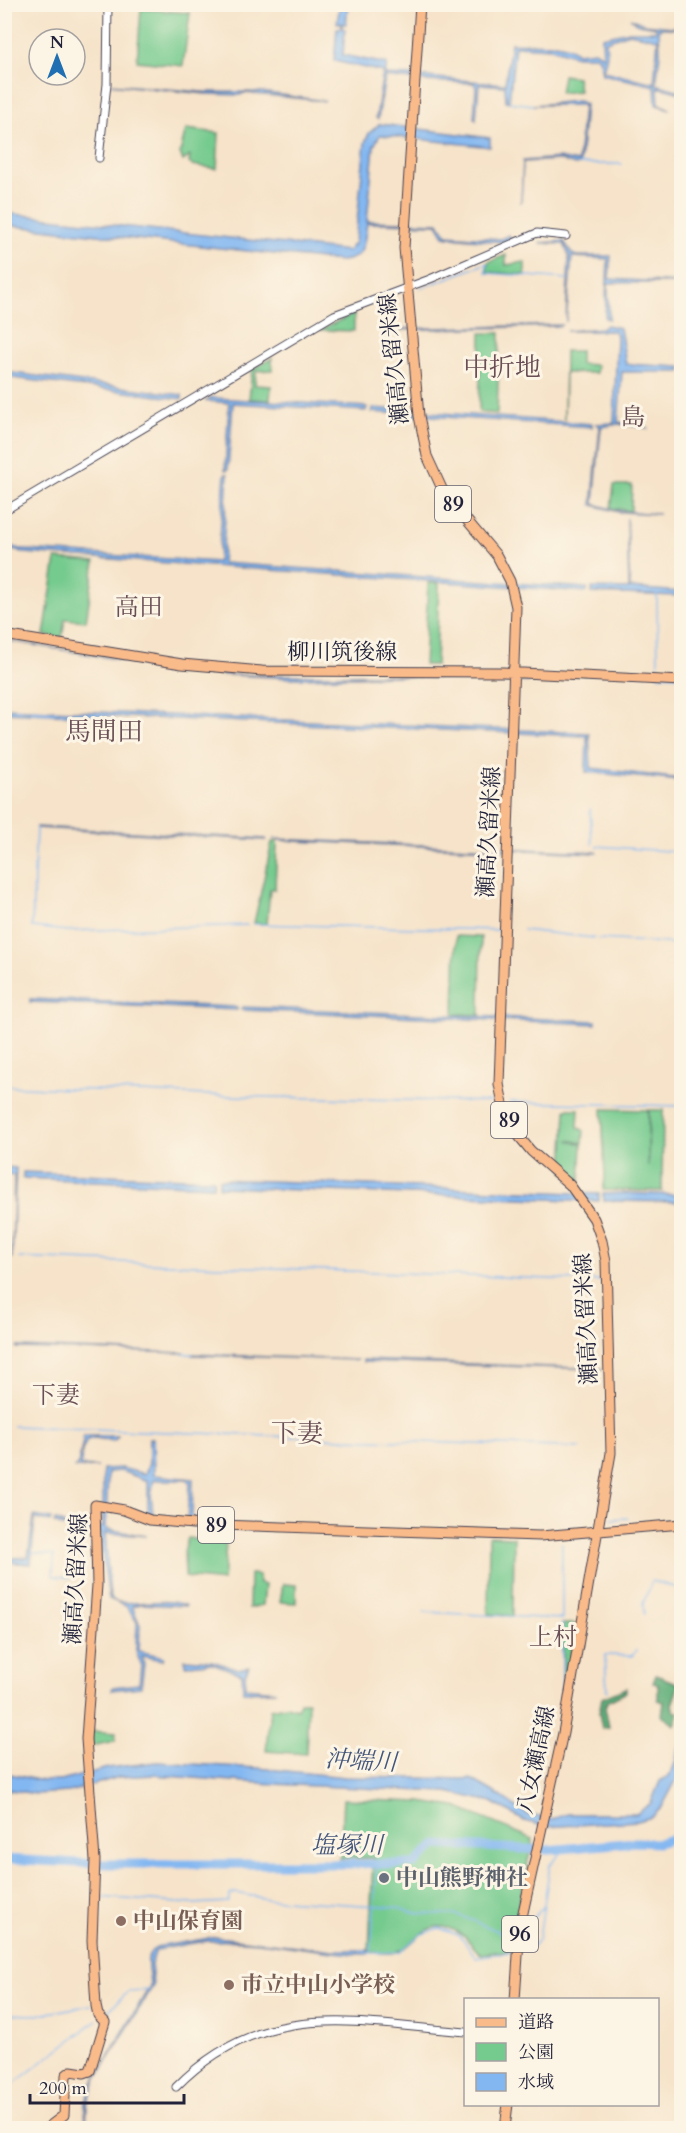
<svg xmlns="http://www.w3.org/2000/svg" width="686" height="2133" font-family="Cardo,'Noto Serif JP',serif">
<rect width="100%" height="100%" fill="#fcf5e5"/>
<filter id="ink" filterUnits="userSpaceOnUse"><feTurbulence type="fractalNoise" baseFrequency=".0167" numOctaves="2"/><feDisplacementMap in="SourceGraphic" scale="12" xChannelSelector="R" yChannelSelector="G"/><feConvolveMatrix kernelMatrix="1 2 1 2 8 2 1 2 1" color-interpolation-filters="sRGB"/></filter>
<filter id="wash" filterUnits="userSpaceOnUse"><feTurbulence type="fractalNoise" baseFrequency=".008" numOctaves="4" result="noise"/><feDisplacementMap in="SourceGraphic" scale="24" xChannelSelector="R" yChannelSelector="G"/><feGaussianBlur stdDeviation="1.35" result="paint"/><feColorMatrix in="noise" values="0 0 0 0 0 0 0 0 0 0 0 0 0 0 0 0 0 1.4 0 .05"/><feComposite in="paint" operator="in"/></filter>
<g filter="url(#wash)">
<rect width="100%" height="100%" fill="#f6e3c9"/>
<path fill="#75ca8e" stroke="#4c7664" stroke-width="1.5" d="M141 9 190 13 183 66 137 61Z
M563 75 577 77 579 91 560 93Z
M186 129 219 133 217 169 192 165 189 163 190 156 183 161 180 153Z
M506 255V265L525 262V275L487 272 488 262Z
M354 314V331L319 330Z
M481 333H500L497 414 479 412Z
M565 351H580V364L597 365 596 373H565L564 420Z
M272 358V370L256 371 255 385 271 386 270 400 249 399 252 370Z
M614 485H632L631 511 611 508Z
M56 559 95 562 86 621 65 619 62 639 44 635Z
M428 583H439L436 665H424Z
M272 842H277L275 889H270L267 924 254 923Z
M456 936 481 937 480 1015 454 1014Z
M566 1109H579L578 1127 584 1131 583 1143 568 1140 582 1144 580 1186 563 1171Z
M602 1109 648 1110V1167L649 1110H663L662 1191 603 1190 605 1178Z
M489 1536 514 1537 513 1616 488 1614Z
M188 1538 226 1544 223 1581 185 1577 184 1551Z
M250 1574 259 1575V1583L265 1585 263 1605 249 1608Z
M283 1584 296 1585V1603L280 1602Z
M563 1624H575L565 1695H563Z
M300 1702H308L306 1754 266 1751 270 1709 287 1706 297 1709Z
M90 1731 116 1733 115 1741 92 1746Z
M343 1799 420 1802 456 1807 533 1839 518 1908 512 1950 481 1954C473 1948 469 1939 461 1934 425 1911 419 1947 393 1953 386 1954 377 1952 369 1952L373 1858H340Z"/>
<path fill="#60ae79" stroke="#41685a" stroke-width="1.5" d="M656 1675 679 1684 672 1705 674 1711 679 1713 675 1725 662 1716 664 1702 658 1700V1684L653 1683Z
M626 1688V1692L607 1702 605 1708 609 1727 602 1728 599 1713 602 1698Z"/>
<path fill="#83b7f1" stroke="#526c96" stroke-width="1.5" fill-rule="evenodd" d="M340 5H348L346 24H342V28L345 29 343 55 387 64 385 75 412 76V80L385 77 378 119 376 118 383 72 334 61 337 28H341V23H337Z
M630 18 645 24 681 28H659L660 54 656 84 681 91V93L658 87 659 104 670 109 656 105 655 86 602 74 600 60 596 56H576L551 48 515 46 509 102 506 101 505 86 479 84 476 120 474 118 476 88 474 83 422 81 423 77H426L505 84 511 43C528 45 565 39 577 53L595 51 603 56 602 37 629 31H656V27L638 24ZM629 33 658 39 654 83 603 71 607 55 606 41Z
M110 84 202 92H261L325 101 244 93 240 95 206 94Z
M578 101 585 104 580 164 575 165 560 160 523 162 521 203 523 161 559 158 578 162 583 105H533Z
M380 124 490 138V147L380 135 374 146 367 221 439 223 447 235 501 239 509 235 511 239 502 242 449 237 444 236 437 224 367 223C364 244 365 260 340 261L5 225V213L348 251 355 242 365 143 369 133Z
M564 241 572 254 577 256H611L609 279 681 283H608L609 319 605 318 608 259 572 257 566 322 569 256 564 244 539 243Z
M561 325 560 326 391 330V329Z
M606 325 620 328 626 364 681 367V372H622L618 422 649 428 619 424 601 427 594 504 619 511 659 514 618 512 592 505 600 427 596 424 614 423 617 336 615 331H566L603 328Z
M5 372 182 395V399L5 377Z
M211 397 214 398 367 407 366 411 233 403 228 470H225L229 403 206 401Z
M373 408 592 424V427L371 412Z
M225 474H228L222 563 587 588V592L24 553 5 548 4 545 25 550 218 562Z
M627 518 630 588 681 592V596L592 593V588L629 589Z
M4 640 151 665 234 675H389L529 682 398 676 292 678 210 674Z
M4 708 589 733 591 768 681 779V781L586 772 587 736 5 712Z
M36 827 266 839V840L36 828Z
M273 839 597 852V853L291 841Z
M30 999 237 1007V1010L30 1002Z
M242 1007 596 1021V1024L241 1010Z
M5 1167 16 1168 12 1259 14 1175 5 1174Z
M23 1172 214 1179 213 1186 23 1178Z
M219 1179 599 1194V1201L219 1187Z
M622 1193 681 1195V1202L604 1201 603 1194Z
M17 1347 185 1353 17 1348Z
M192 1354 358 1360 192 1355Z
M363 1360 603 1369 363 1362Z
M84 1436H118L114 1441 95 1438 87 1440 82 1451 81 1466 98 1467 75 1468 78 1465Z
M149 1438H153L154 1475 193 1479 192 1517 198 1520 187 1519 190 1483 187 1480H154L151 1494 153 1515H148V1481L121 1471 108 1472 106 1529 147 1536 105 1533 110 1596 114 1601C135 1607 168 1596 186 1606L141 1604 132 1606 140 1625 139 1651 164 1657 163 1660 142 1656 144 1664 141 1687 112 1690 113 1687 139 1684 141 1665 136 1651 137 1622 126 1606 109 1599 99 1532 73 1531 54 1523 55 1520 73 1529 103 1527V1469L121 1468 145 1474 149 1463Z
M34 1516 51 1519 50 1522 35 1519 31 1564 5 1562V1559L28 1557Z
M185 1659 212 1661 239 1669 249 1666 245 1675 246 1688 276 1691 243 1692 242 1674 212 1663 186 1665Z
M681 1744V1771L662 1807 652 1817 638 1821 547 1827 524 1821 492 1802 447 1792 273 1784 154 1775 119 1777 69 1792 36 1794 5 1789V1773L43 1781H61L108 1768 157 1762 258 1768 345 1777 471 1779 499 1795 528 1815 552 1819 568 1814H636L651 1803 660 1781C678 1773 674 1757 681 1744Z
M216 1937 334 1950H368V1954C315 1954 263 1937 211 1941 192 1942 174 1947 156 1950L151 1964 153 1986 97 2078 87 2105 86 2128 85 2104 94 2081 150 1986C150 1971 142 1957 156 1947Z"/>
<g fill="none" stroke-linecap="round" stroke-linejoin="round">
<path stroke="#83b7f1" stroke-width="1.5" d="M509 102 533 105
M579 164H622
M421 288 487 263 486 273 568 279
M657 595 658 675 682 676
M292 665 307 666
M590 809 592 844
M36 828 32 927 67 931 247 925
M596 846 682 852
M254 924 500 930
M523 930 594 938
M598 939 682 944
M4 1086 230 1096 497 1102
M510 1102 682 1106
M4 1257 10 1258
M19 1258 601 1281
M183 1354H193
M13 1426 581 1448
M611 1519 628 1518
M677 1532 682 1533
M32 1553 54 1555 53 1576 71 1578
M424 1612 562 1619V1543
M644 1614 643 1604 652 1581 682 1589
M607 1691 605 1655 632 1656 636 1650
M562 1698V1623
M98 1897 192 1904 228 1902 230 1895 235 1893 268 1899 394 1907 421 1914H448L464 1917 506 1935 516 1934
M523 1930 544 1906
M523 1949 534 1945 539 1938 550 1865 566 1847
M366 1953H371L377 1863
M373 1953 399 1952 422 1934 440 1928 460 1936 476 1957 515 1951
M4 2014 37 2015 91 2005
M104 2015 129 1991 149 1990
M4 2091 97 2020"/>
<path stroke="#83b7f1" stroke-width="9" d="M4 1859 99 1864H414L436 1845 549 1850 636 1842 658 1843 682 1836"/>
</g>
</g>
<g filter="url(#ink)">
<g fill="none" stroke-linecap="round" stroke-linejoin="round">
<g stroke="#423f50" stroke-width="9">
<path id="minor" d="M99 158 107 84 108 4
M4 511 334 315 430 279 537 233 566 236
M176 2087C263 1998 355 2023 466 2032"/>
</g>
<g stroke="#423f50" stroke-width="11">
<path id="major" d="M420 4 404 248 419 416 427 456 444 493 497 556 510 581 516 607 499 1084 503 1104 517 1134 531 1151 570 1185 594 1219 602 1241 606 1261 611 1453 563 1733 520 1926 515 2000
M4 635 182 664 262 671 503 672 682 681
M47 2128 64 2115 66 2075 71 2071 84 2073 90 2071 105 2022 98 2015 96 2006 92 1940 95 1860 86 1739 97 1585 95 1505 124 1510 150 1520 193 1524 540 1536 682 1524
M505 2128 508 2104"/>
</g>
<use href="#minor" stroke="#fff" stroke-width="7"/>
<use href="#major" stroke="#fabb8b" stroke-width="9"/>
</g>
</g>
<circle fill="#6b7280" stroke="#fcf5e5" stroke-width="2" cx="384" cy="1878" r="6"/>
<g fill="#8d6e63" stroke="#fcf5e5" stroke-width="2">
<circle cx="121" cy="1921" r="6"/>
<circle cx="229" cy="1985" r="6"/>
</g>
<g text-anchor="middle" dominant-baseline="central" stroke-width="6" stroke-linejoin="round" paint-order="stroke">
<g fill="#fcf5e5" stroke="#63616e" stroke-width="1.5">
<rect x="435" y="486" width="36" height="36" rx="4.5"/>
<rect x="491" y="1102" width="36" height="36" rx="4.5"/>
<rect x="198" y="1507" width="36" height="36" rx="4.5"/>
<rect x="502" y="1916" width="36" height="36" rx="4.5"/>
</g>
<g font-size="21" font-weight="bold" fill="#22223b">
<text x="453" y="504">89</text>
<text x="509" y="1120">89</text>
<text x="216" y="1525">89</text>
<text x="520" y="1934">96</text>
</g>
<g font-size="22" fill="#22223b" stroke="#fcf5e5">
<text transform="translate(394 359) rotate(-96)">瀬高久留米線</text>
<text x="342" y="652">柳川筑後線</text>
<text transform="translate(489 832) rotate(-87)">瀬高久留米線</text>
<text transform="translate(586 1319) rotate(-93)">瀬高久留米線</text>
<text transform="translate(76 1579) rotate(-87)">瀬高久留米線</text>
<text transform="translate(536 1760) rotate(-78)">八女瀬高線</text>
</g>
<g font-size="22" font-weight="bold" fill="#5b616d" stroke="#fcf5e5" text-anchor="start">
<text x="396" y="1878">中山熊野神社</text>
</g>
<g font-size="22" font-weight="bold" fill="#785e54" stroke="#fcf5e5" text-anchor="start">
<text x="133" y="1921">中山保育園</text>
<text x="241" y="1985">市立中山小学校</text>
</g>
<g font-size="24" fill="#694f55" stroke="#fcf5e5">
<text x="633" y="417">島</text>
<text x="139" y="607">高田</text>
<text x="56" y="1395">下妻</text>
<text x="553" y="1637">上村</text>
</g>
<g font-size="24" font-style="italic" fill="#44567b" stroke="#fcf5e5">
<text transform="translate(361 1761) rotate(3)">沖端川</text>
<text x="347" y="1845">塩塚川</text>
</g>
<g font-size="26" fill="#694f55" stroke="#fcf5e5">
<text x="502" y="367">中折地</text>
<text x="104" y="731">馬間田</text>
<text x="297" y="1433">下妻</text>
</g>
</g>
<rect width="686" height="2133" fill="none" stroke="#fcf5e5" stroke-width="24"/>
<rect x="464" y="1998" width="195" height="108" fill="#fcf5e5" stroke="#a5a1a1" stroke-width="1.5"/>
<rect x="476" y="2018" width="30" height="9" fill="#fabb8b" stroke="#a5a1a1" stroke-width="1.5"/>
<text x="518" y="2028" font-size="18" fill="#22223b">道路</text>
<rect x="476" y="2043" width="30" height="18" fill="#75ca8e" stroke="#a5a1a1" stroke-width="1.5"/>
<text x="518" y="2058" font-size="18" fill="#22223b">公園</text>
<rect x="476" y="2073" width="30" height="18" fill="#83b7f1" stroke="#a5a1a1" stroke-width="1.5"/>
<text x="518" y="2088" font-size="18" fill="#22223b">水域</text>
<g transform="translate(57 57)"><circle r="28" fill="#fcf5e5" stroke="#a5a1a1" stroke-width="1.5"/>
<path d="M0-4.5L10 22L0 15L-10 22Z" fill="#1f6fb2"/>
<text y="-9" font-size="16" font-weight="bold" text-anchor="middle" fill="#22223b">N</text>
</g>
<path d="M30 2094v9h154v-9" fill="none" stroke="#22223b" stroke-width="3"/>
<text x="39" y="2094" font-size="18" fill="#22223b" stroke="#fcf5e5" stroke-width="4.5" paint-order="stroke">200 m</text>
</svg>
